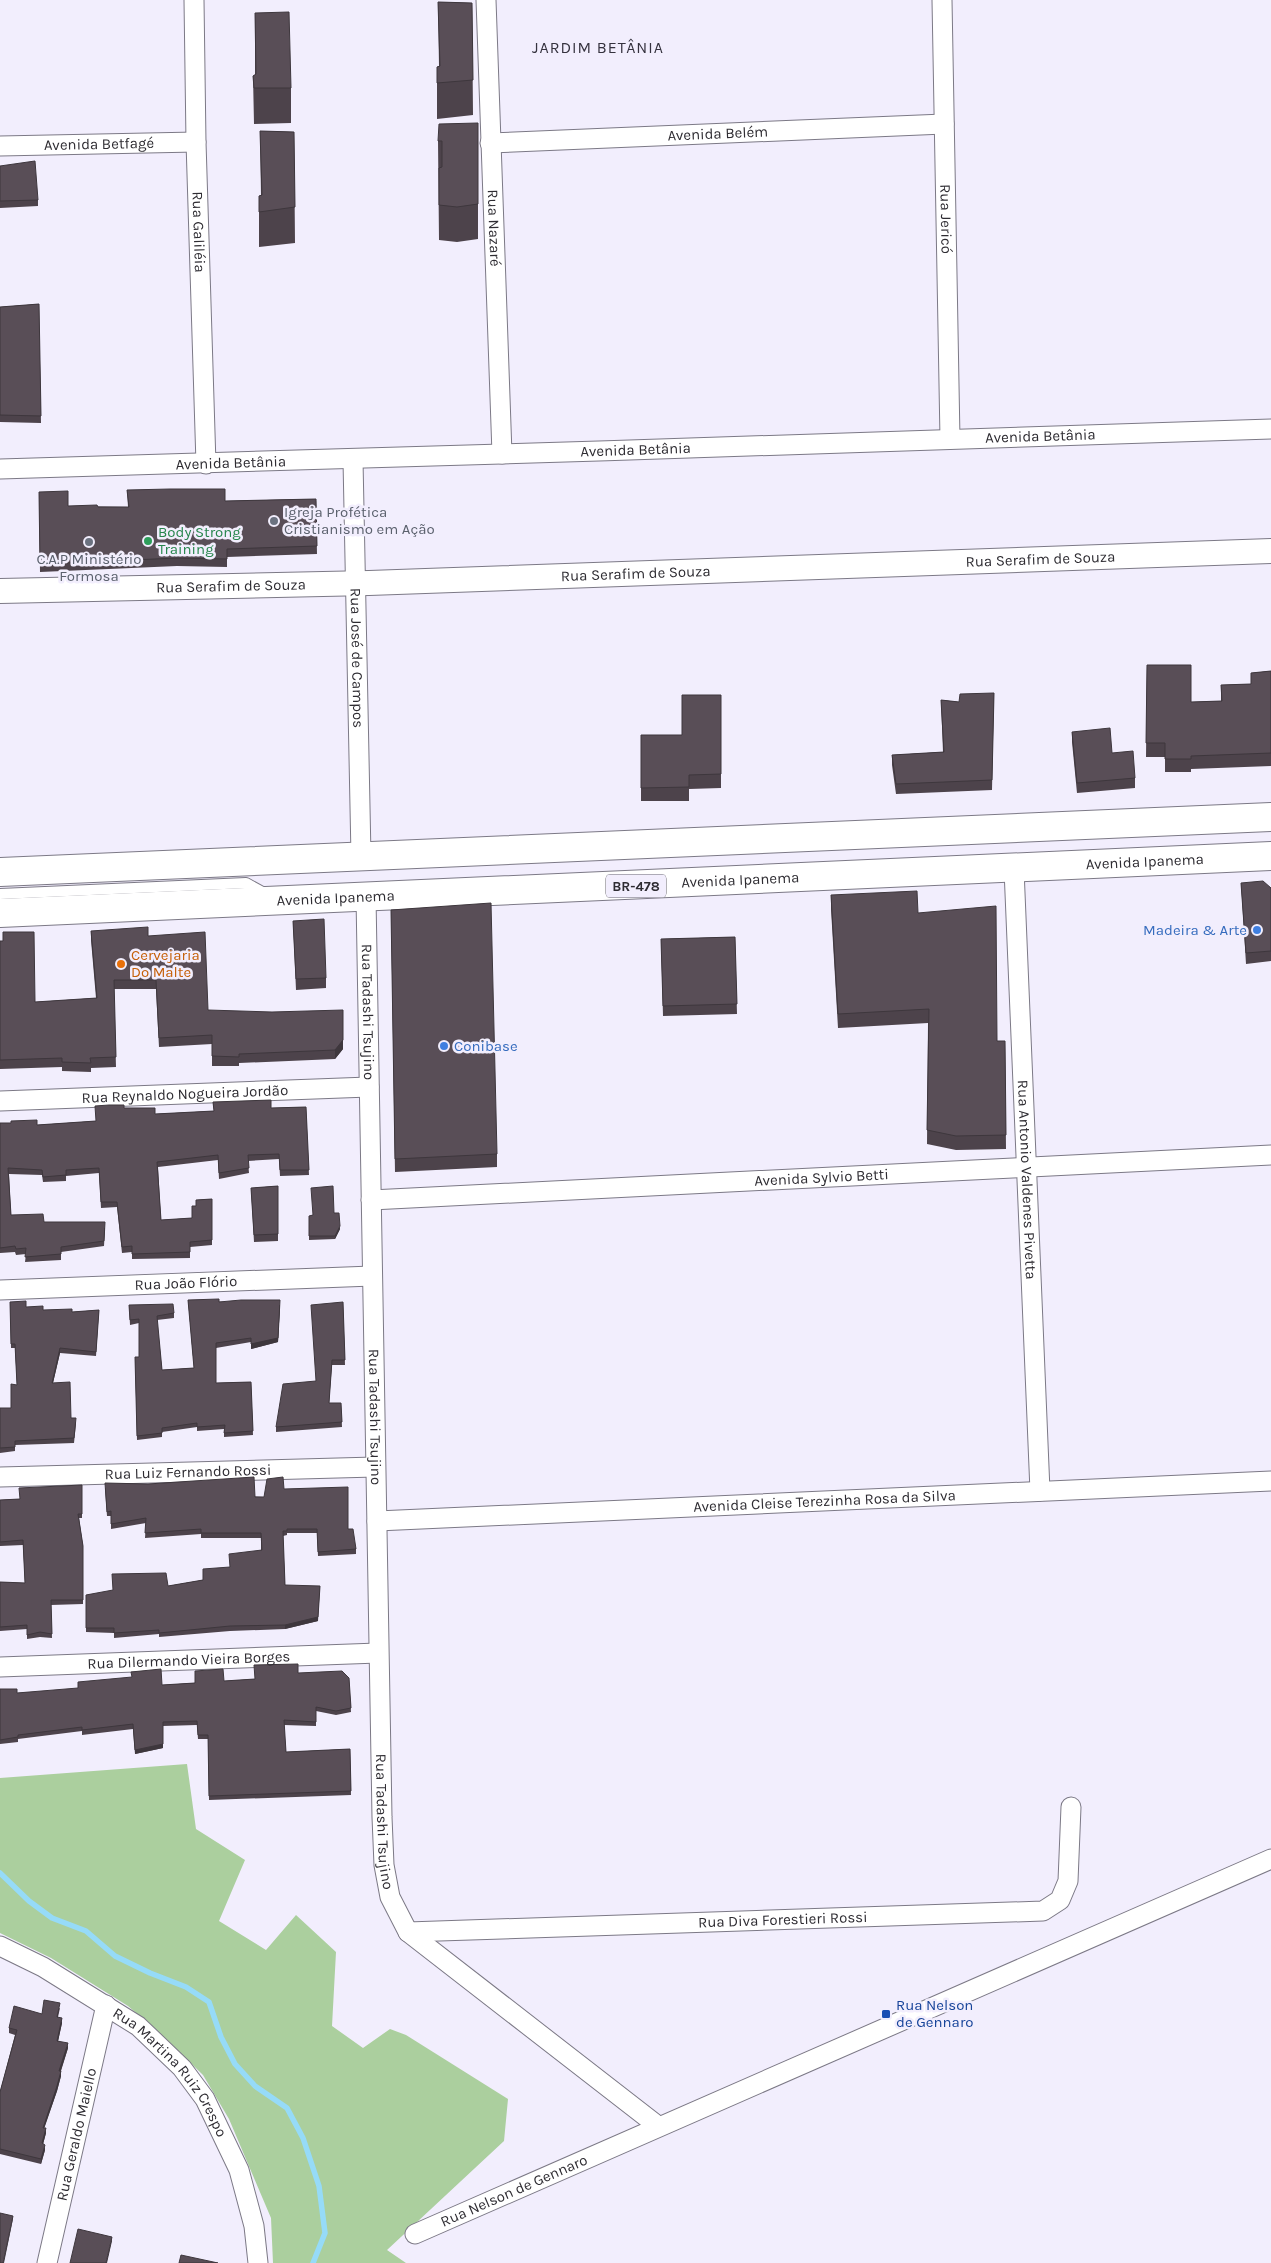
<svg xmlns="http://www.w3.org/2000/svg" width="1271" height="2263" font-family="Karla,sans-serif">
<rect width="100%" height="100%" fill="#f2eefd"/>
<path fill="#abcf9e" d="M187 1764 196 1829 245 1860 219 1921 266 1950 296 1915 336 1952 332 2026 363 2048 390 2029 406 2035 508 2099 504 2141 387 2250 406 2263H273L271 2218 229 2119 203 2075 163 2036 128 2006 51 1958 0 1933V1778Z"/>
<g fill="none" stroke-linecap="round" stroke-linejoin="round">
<path stroke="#96dbf8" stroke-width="5.5" d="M0 1873 29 1901 52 1918 86 1931 115 1956 150 1973 186 1987 209 2002 221 2037 235 2064 255 2086 287 2108 303 2138 319 2186 325 2233 313 2263"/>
<g stroke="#7c7986" stroke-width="12">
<path id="service" d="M0 894 246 883 266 894"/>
</g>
<g stroke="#7c7986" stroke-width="21">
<g id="minor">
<path id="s1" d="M194 0 196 142 206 464"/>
<path id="s2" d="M486 0 502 454"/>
<path id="s3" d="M942 0 950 439"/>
<path id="s4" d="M490 143 944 124"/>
<path id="s5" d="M0 146 196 142"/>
<path id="s6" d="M353 460 361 856"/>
<path id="s7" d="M0 469C424 459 847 441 1271 429"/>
<path id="s8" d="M1014 869 1040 1491"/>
<path id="s9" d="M366 897 382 1817 384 1865 390 1897 408 1932 658 2126"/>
<path id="s10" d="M0 1101 369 1087"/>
<path id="s11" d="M371 1200 1271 1155"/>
<path id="s12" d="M0 1290 372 1276"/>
<path id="s13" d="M0 1477 375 1467"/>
<path id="s14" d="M377 1521 1271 1481"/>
<path id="s15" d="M0 1667 378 1653"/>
<path id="s16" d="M408 1932 1043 1911 1060 1900 1068 1881 1071 1807"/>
<path id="s17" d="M0 1946 43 1967 138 2026 182 2068 205 2099 239 2170 254 2226 258 2263"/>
<path id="s18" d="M415 2234 1271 1859"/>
<path id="s19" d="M47 2263 106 2005"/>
</g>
</g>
<g stroke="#7c7986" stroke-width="26">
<g id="tertiary">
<path id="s20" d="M0 591 369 583 1271 551"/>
</g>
</g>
<g stroke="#7c7986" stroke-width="30">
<g id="primary">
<path d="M0 872 1271 817"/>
<path id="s21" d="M0 913 1271 856"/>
</g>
</g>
<use href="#service" stroke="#fff" stroke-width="10"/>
<use href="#minor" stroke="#fff" stroke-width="19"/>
<use href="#tertiary" stroke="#fff" stroke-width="24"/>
<use href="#primary" stroke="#fff" stroke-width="28"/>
</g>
<path fill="#4d434b" d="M438 2 472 3 473 115 437 119V67L439 66Z
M255 13 291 88V123L254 124 253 76 255 75Z
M478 123V239L457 242 439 240 438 141Z
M260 131 294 132 295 243 259 247V196L261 195Z
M0 166 38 200V206L0 208Z
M39 304 41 423 0 422V307Z
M127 490 225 501 316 499 317 554 227 557V567L177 566 40 572 39 492 68 506 128 507Z
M1147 665 1191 702 1221 701V685L1251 684V673L1271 671V766L1191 769V772H1165V757H1146Z
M994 693 992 790 896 794 892 765V755L943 752 941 700 959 702Z
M721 695V788L689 789V801H641V735H682Z
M1072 732 1112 753 1135 778V788L1077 793 1072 742Z
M1241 883 1271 888V961L1246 964Z
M831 895 918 913 997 1041H1005L1006 1149 956 1150 927 1144 928 1023 838 1028 831 909Z
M391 910 497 1154V1167L395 1172Z
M293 921 326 978V988L296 990Z
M91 931 148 936 208 1010 343 1049 335 1059 239 1063V1066H212V1044L159 1047 156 989H114L116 1067 91 1068V1072L62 1071V1067L0 1069V941L35 1002 96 998 91 940Z
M735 937 737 1014 663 1016 661 939Z
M213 1102 271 1108 306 1107 309 1175 280 1176 279 1159 248 1161 249 1173 219 1179 218 1160 158 1167 161 1220 192 1218 196 1206V1200L212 1199V1245L190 1247V1258L132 1259V1252L122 1253 117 1207 101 1208 99 1173 66 1176V1181L43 1182 42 1175 9 1174 11 1215 44 1222 105 1228 104 1246 61 1252V1260L25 1262 26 1254 16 1255 15 1252 0 1253V1123L37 1125 96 1121 124 1108 155 1114 214 1111Z
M278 1186V1241L254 1242 251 1188Z
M334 1213 340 1229 335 1239 309 1240V1216Z
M188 1300 280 1305 278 1342 251 1349V1342L216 1348V1383L251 1382 253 1435 224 1437V1429L197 1431V1427L162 1432V1437L137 1440 135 1357H139V1323L130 1325 129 1305 174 1313V1318L157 1320 162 1370 194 1368Z
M10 1302 26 1307 43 1310 72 1312 99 1310 96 1356 60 1353 53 1383 71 1418 76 1423 74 1443 15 1445V1451L0 1453V1408H11L17 1385 15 1348H11Z
M343 1302 345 1365H332L329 1403H341L342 1427 276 1432V1427L316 1381Z
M82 1485V1518H79L83 1546V1604L51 1605 52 1638 40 1637 27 1639V1629L0 1631V1582L25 1583 23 1545 0 1546V1500L19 1499Z
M105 1488 264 1497 284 1489 348 1529 356 1549V1554L318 1556 317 1533H287V1535L283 1536 285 1585 318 1621 285 1629 230 1631 159 1637V1634L114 1638V1633L86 1632V1595L168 1586 203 1580 230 1567 261 1550V1538H201V1534L145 1538 146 1523 111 1529V1516H107Z
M298 1673 349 1678 351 1712 336 1715 316 1711V1726L284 1725 286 1752 350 1749 351 1795 209 1800 208 1739H198L197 1725 163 1726V1748L135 1754 133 1729 82 1735V1731L18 1739V1742L0 1744V1689L17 1693 162 1685 255 1679Z
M60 2008 58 2017 62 2023 58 2041 68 2048 61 2071V2076L57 2091 44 2128 46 2133 43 2144 45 2150 41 2164 0 2154V2092L15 2035 9 2033V2028L42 2014Z"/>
<path fill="#3e373d" d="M343 1020V1049L335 1059V1050Z
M340 1226V1229L335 1239V1236Z
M280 1305 278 1342 251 1349V1344Z
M60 1348V1353L52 1387V1383Z
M320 1586 318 1621 285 1629V1625Z
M163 1744V1748L135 1754V1750Z
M62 2018V2023L57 2046V2041Z
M68 2043V2048L59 2076V2071Z
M61 2071V2076L57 2091 43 2132V2128Z
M46 2128V2133L42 2148V2143Z
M45 2145V2150L41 2164V2159Z
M13 2216V2219L4 2263H3Z
M112 2237V2241L107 2263H106Z"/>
<path fill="#594e57" stroke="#3e373d" d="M438 2 472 3 473 80 437 83V67L440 66Z
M289 12 291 88H254L253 76 256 74 255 13Z
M478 123V204L457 207 439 205V168L442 167V141H438L439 124Z
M260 131 294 132 295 207 259 212V196L262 195Z
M35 161 38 200 0 201V166Z
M39 304 41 416 0 415V307Z
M170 489H225V501L316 499 317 546 227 549V559L177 558 40 564 39 492 68 491V506L97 505 98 507H129L127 490Z
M1147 665H1191V702L1222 701 1221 685 1251 684V673L1271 671V753L1191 756V759H1165V743H1146Z
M994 693 992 780 896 784 892 755 944 752 941 700 959 702 960 694Z
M682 695H721V774L689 775V787L641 788V735H682Z
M1110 728 1112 753 1133 751 1135 778 1077 783 1072 732Z
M1263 881 1271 888V951L1246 953 1241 883Z
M917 891 918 913 996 906 997 1041H1005L1006 1135 956 1136 927 1130 929 1009 838 1014 831 895Z
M491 903 497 1154 395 1159 391 910Z
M324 919 326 978 296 979 293 921Z
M148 927V936L205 932 208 1010 272 1012 343 1010V1040L335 1050 239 1054V1057L212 1056V1035L159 1038 156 980H114L116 1057 90 1058 91 1063 62 1062V1058L0 1060V941H3V932H34L35 1002 97 998 91 931Z
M735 937 737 1004 663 1006 661 939Z
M271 1100V1108L306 1107 309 1170H280L279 1154 248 1155 249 1168 219 1173 218 1155 157 1162 161 1220 192 1218V1206H196V1200L212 1199V1240L190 1242V1252L132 1254V1246L122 1247 117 1202H101L99 1168 66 1170V1175L43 1177 42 1170 8 1168 11 1215 43 1214 44 1222H105L104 1241 61 1247V1254L25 1257 26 1248 16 1249 15 1246 0 1248V1123H11V1121L37 1120V1125L96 1121 95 1106 109 1105H124V1108H155V1114L214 1111 213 1102Z
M278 1186V1234L254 1235 251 1188Z
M333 1186 334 1213H339L340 1226 335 1236H309V1216L313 1215 311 1188Z
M219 1299V1302L241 1300H280L278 1338 251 1344V1338L216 1343V1383L251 1382 253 1431 224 1433 225 1425 197 1427V1423L162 1428V1433L137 1436 135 1357H139V1319L130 1320 129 1305 173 1304 174 1313 157 1316 162 1370 194 1368 188 1300Z
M26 1301V1307L43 1306V1310L72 1309V1312L99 1310 96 1352 60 1348 52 1383 70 1382 71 1418H76L74 1438 15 1441V1447L0 1448V1408H11V1384L17 1385 15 1344H11L10 1302Z
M343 1302 345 1360H332L329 1403H341L342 1422 276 1427 283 1384 316 1381 311 1305Z
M254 1477 255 1497H264L267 1479 283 1477 284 1489 348 1487V1529H353L356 1549 318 1552 317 1529H287V1531H283L285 1585 320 1586 318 1617 285 1625 230 1626 159 1633V1630L114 1633V1628H86V1595L113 1590 112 1574 166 1573 168 1586 203 1580V1569L230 1567 229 1554 262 1550 261 1533H201V1529L145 1533 146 1518 111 1524V1511L107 1512 105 1483 148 1484Z
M82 1485V1514H78L83 1546V1600H51L52 1634 40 1632 27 1635V1625L0 1627V1582L25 1583 23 1540 0 1542V1500L20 1499 19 1488Z
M298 1664V1673L342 1671 349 1678 351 1708 336 1711 316 1707V1722L284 1720 286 1752 350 1749 351 1791 209 1796 208 1735H198L197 1721 163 1722V1744L135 1750 133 1724 82 1730V1727L18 1735V1737L0 1740V1689H17V1693L78 1688V1682L132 1677 131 1672 161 1669 162 1685 195 1683V1671L223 1669 224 1681 255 1679 254 1665Z
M44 2000 60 2003 57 2017 62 2018 57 2041 68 2043 59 2071H61L57 2086 43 2128H46L42 2143 45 2145 41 2159 0 2149V2092L17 2030 9 2028 14 2006 42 2014Z
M0 2213 13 2216 3 2263H0Z
M78 2229 112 2237 106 2263H70Z
M181 2255 218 2263H179Z"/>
<g fill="#6b7280" stroke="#f2eefd" stroke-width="2">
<circle cx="274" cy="521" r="5"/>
<circle cx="89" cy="542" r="5"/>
</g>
<circle fill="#2e9e5b" stroke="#f2eefd" stroke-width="2" cx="148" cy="541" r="5"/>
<g fill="#3f7fe0" stroke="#f2eefd" stroke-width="2">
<circle cx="1257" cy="930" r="5"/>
<circle cx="444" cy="1046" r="5"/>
</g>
<circle fill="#e8710a" stroke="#f2eefd" stroke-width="2" cx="121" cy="964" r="5"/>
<rect fill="#1a4fb4" stroke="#f2eefd" stroke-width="2" x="881" y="2009" width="10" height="10" rx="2.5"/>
<g text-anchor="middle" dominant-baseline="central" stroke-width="5" stroke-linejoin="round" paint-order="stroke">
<rect fill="#f2eefd" stroke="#69666f" stroke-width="1" x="606" y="874.5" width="60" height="23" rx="4"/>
<g font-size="14" font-weight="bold" fill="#2e2c32">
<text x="636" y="886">BR-478</text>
</g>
<g font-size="15" fill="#2e2c32" stroke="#f2eefd">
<text stroke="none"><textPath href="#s4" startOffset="228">Avenida Belém</textPath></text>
<text stroke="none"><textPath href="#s5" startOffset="99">Avenida Betfagé</textPath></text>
<text stroke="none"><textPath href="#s3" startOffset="219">Rua Jericó</textPath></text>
<text stroke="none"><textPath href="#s2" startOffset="228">Rua Nazaré</textPath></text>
<text stroke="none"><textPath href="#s1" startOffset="232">Rua Galiléia</textPath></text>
<text stroke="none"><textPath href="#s7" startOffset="1041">Avenida Betânia</textPath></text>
<text stroke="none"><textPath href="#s7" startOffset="636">Avenida Betânia</textPath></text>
<text stroke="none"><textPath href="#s7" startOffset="231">Avenida Betânia</textPath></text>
<text stroke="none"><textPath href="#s20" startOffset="1041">Rua Serafim de Souza</textPath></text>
<text stroke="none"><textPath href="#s20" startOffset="636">Rua Serafim de Souza</textPath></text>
<text stroke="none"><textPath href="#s20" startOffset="231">Rua Serafim de Souza</textPath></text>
<text stroke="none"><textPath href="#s6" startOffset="198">Rua José de Campos</textPath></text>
<text stroke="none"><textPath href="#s21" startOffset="1146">Avenida Ipanema</textPath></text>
<text stroke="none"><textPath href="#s21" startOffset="741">Avenida Ipanema</textPath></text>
<text stroke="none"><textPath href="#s21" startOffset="336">Avenida Ipanema</textPath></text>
<text stroke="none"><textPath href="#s9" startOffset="115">Rua Tadashi Tsujino</textPath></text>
<text stroke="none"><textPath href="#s10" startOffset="185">Rua Reynaldo Nogueira Jordão</textPath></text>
<text stroke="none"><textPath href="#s11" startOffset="451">Avenida Sylvio Betti</textPath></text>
<text stroke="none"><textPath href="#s8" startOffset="311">Rua Antonio Valdenes Pivetta</textPath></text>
<text stroke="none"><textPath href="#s12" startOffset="186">Rua João Flório</textPath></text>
<text stroke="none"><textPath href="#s9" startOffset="520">Rua Tadashi Tsujino</textPath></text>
<text stroke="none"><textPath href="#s13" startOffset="188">Rua Luiz Fernando Rossi</textPath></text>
<text stroke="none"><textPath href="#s14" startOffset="448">Avenida Cleise Terezinha Rosa da Silva</textPath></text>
<text stroke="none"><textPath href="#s15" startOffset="189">Rua Dilermando Vieira Borges</textPath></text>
<text stroke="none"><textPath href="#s9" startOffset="925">Rua Tadashi Tsujino</textPath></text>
<text stroke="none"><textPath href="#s16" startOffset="375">Rua Diva Forestieri Rossi</textPath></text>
<text stroke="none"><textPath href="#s17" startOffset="216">Rua Martina Ruiz Crespo</textPath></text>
<text stroke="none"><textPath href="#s19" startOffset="132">Rua Geraldo Maiello</textPath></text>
<text stroke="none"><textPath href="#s18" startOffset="108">Rua Nelson de Gennaro</textPath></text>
</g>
<g font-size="15" fill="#5b616d" stroke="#f2eefd" text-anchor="start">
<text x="284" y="512">Igreja Profética<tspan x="284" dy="17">Cristianismo em Ação</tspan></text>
<text x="89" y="559" text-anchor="middle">C.A.P Ministério<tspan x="89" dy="17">Formosa</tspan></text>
</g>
<g font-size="15" fill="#27864d" stroke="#f2eefd" text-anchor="start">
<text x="158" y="532">Body Strong<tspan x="158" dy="17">Training</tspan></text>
</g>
<g font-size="15" fill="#366cbe" stroke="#f2eefd" text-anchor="end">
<text x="1247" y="930">Madeira &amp; Arte</text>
<text x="454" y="1046" text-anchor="start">Conibase</text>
</g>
<g font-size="15" fill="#c56008" stroke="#f2eefd" text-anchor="start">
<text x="131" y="955">Cervejaria<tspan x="131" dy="17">Do Malte</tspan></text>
</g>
<g font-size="15" fill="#164399" stroke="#f2eefd" text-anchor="start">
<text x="896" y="2005">Rua Nelson<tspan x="896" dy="17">de Gennaro</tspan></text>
</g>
<g font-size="16" letter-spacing="1" fill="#35323e" stroke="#f2eefd">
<text x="598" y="47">JARDIM BETÂNIA</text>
</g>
</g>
</svg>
